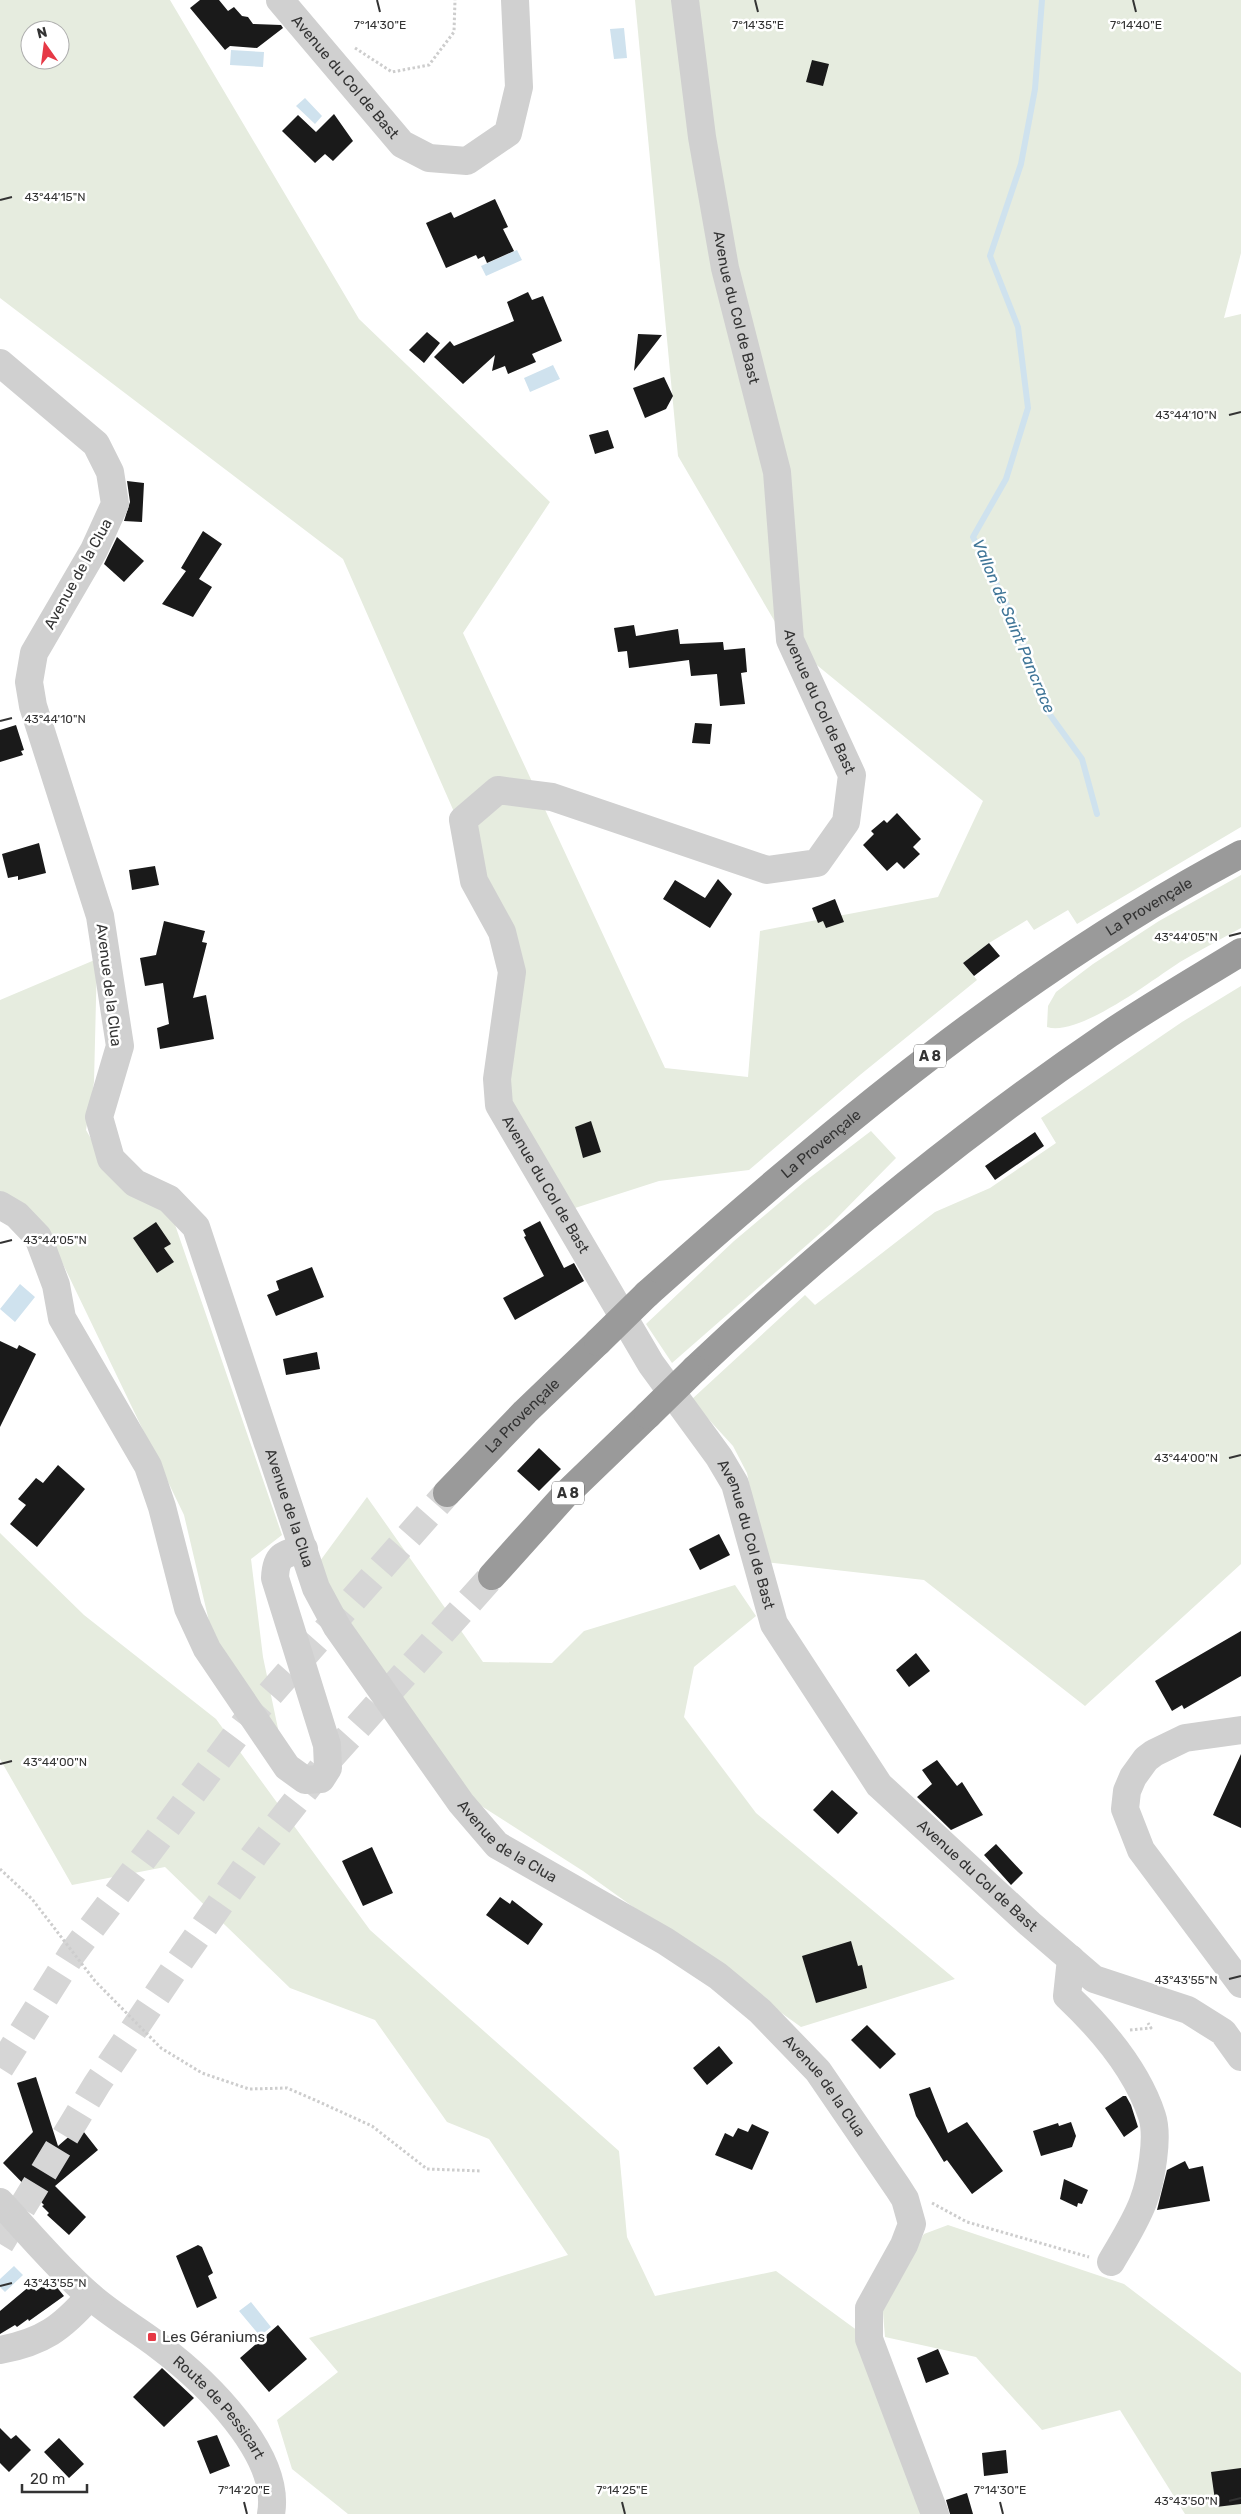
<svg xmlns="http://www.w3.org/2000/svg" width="1241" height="2514" font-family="Rubik,sans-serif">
<rect width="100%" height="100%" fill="#fff"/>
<path fill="#e6ecdf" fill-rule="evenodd" d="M0 0H170L359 319 550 502 463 633 665 1068 748 1077 760 931 938 897 983 801 785 639 678 456 635 0H1241V253L1224 318 1241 314V827L1077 924 1068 910 1034 930 1027 920 989 943 963 963 977 980 860 1075 749 1170 659 1181 575 1208 512 1103 508 1085 516 953 343 559 0 298ZM30 30H60V60H30Z
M1241 875V928C1221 939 1200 950 1180 962 1152 980 1079 1037 1047 1027L1048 1006 1056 992 1093 964 1159 921Z
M97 959 94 1082 86 1130 117 1184 172 1216 282 1535 251 1559 263 1657 281 1743 216 1651 184 1515 47 1231 0 1192V1000Z
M1241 986V1564L1085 1706 924 1580 765 1562 747 1473 733 1446 691 1400 805 1295 815 1305 935 1212 990 1188 1056 1143 1041 1118 1182 1022Z
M871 1131 896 1158 832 1223 672 1363 646 1324 734 1241 804 1182Z
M367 1497 483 1662 552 1663 584 1631 735 1585 756 1616 694 1667 684 1717 756 1813 955 1979 801 2027 583 1871 472 1800 327 1593 320 1561Z
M0 1533 84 1615 216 1719 370 1930 619 2151 627 2237 655 2296 776 2271 869 2339 938 2514H348L292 2469 277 2420 338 2372 309 2338 568 2255 489 2139 447 2122 375 2020 290 1988 165 1867 72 1885 0 1759Z
M948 2225 1124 2284 1241 2373V2514H1185L1120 2410 1042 2430 976 2357 885 2337 882 2300 924 2234Z"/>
<path fill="#cfe2ee" d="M624 28 627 58 614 59 610 29Z
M231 50 264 52 263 67 230 65Z
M305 98 322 116 315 124 296 106Z
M517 250 522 260 486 276 481 266Z
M553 365 560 379 530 392 524 378Z
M20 1284 35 1297 15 1322 0 1309Z
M14 2266 23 2275 5 2292 0 2287V2279Z
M251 2302 271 2327 260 2336 239 2311Z"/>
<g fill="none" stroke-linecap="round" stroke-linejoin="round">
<path stroke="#cfe2ee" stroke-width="6" d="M1042 0 1035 89 1021 164 990 256 1018 327 1028 408 1006 479 973 537 1017 625 1045 708 1082 759 1097 814"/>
</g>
<path fill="#1a1a1a" d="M200 0H219L228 11 234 7 242 16 248 17 253 24 281 25 283 28 257 48 230 46 225 50 190 8Z
M812 60 829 64 823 86 806 82Z
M334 114 353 141 333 161 325 154 315 163 282 131 298 115 316 132Z
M495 199 508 227 503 229 514 251 487 263 484 256 478 259 476 255 446 268 426 223 451 212 454 218Z
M528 292 532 300 543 296 562 341 532 354 536 362 508 374 505 366 492 371 495 355 463 384 434 357 450 341 454 346 514 321 507 302Z
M427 332 440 343 424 363 409 350Z
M638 334 662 335 634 371Z
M664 377 673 396 666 409 645 418 633 388Z
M608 430 614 448 595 454 589 435Z
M127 481 144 483 142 522 124 521 130 502Z
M203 531 222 544 199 579 181 568Z
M117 537 144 561 124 582 104 564Z
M186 571 212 587 193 617 162 604Z
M634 625 636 636 678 629 680 644 723 642 724 650 745 648 747 672 741 673 745 704 720 706 717 674 691 676 689 660 629 668 627 651 618 652 614 628Z
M695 723 712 724 710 744 692 743Z
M16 725 24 750 21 751 23 755 0 762V730Z
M897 813 921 839 913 847 920 854 904 869 897 862 887 871 863 845 874 834 871 831 884 820 887 823Z
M39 843 46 873 18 880V876L8 878 2 854Z
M155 866 159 885 132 890 129 870Z
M718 879 732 894 710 928 663 899 675 880 705 898Z
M835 899 844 922 826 928 823 921 818 923 812 908Z
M164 921 205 931 202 942 207 943 193 998 206 995 214 1039 160 1049 157 1028 169 1024 163 983 145 986 140 958 156 955Z
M989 943 1000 956 974 976 963 963Z
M591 1121 601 1152 583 1158 575 1127Z
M1035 1132 1044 1146 995 1180 985 1166Z
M540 1221 564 1268 574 1263 584 1281 515 1320 503 1298 544 1276 524 1237 526 1236 523 1230Z
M156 1222 171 1244 164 1248 174 1262 157 1273 133 1238Z
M312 1267 324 1297 276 1316 267 1295 279 1290 276 1281Z
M0 1341 17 1349 19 1345 36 1354 0 1427Z
M317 1352 320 1369 286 1375 283 1359Z
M539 1448 561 1469 539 1491 517 1471Z
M58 1465 85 1489 37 1547 10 1524 26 1505 18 1499 36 1478 43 1483Z
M719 1534 730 1555 700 1570 689 1549Z
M1241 1631V1676L1184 1709 1182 1705 1172 1711 1155 1681Z
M916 1653 930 1671 909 1687 896 1670Z
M1241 1754V1828L1213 1815Z
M937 1760 957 1786 962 1782 983 1815 951 1830 917 1797 932 1784 922 1770Z
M832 1790 858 1813 838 1834 813 1810Z
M996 1844 1023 1873 1011 1885 984 1855Z
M372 1847 393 1893 363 1906 342 1861Z
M500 1897 510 1904 512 1900 543 1924 528 1945 486 1915Z
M851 1941 858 1966 862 1965 867 1988 816 2003 802 1956Z
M867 2025 896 2054 880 2069 851 2040Z
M719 2046 733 2063 707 2085 693 2068Z
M36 2077 58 2146 80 2127 98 2150 55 2186 86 2217 69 2235 47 2215 49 2213 42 2206 44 2205 3 2163 33 2132 17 2083Z
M930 2087 948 2133 967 2122 1003 2171 972 2194 947 2160 944 2162 916 2116 909 2094Z
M1123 2096H1126L1131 2105 1138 2127 1124 2137 1105 2108Z
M1071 2122 1076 2136 1072 2147 1041 2156 1033 2131 1058 2123 1059 2126Z
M752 2124 769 2132 752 2170 715 2155 725 2133 733 2137 738 2128 748 2132Z
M1185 2161 1189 2169 1203 2166 1210 2201 1157 2210 1167 2170Z
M1064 2179 1088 2190 1082 2204 1078 2203 1077 2207 1060 2199Z
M198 2245 202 2247 213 2273 208 2276 217 2298 197 2308 176 2256Z
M51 2280 64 2296 29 2321 28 2319 17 2327 15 2325 0 2334V2311L31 2285 36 2291Z
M278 2325 307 2359 269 2392 240 2358Z
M938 2349 949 2374 926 2383 917 2358Z
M162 2368 194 2398 164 2427 133 2397Z
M0 2428 11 2439 16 2435 31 2450 9 2472 0 2463Z
M217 2435 230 2466 210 2474 197 2441Z
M59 2438 84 2464 69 2478 44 2452Z
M1006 2450 1008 2473 984 2476 982 2453Z
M1241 2468V2504L1216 2507 1211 2472Z
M967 2493 973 2514H950L946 2500Z"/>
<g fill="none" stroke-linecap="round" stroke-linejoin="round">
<path stroke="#d6d6d6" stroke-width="28" stroke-dasharray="28 14" stroke-linecap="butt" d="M0 2068 72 1954 248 1719 447 1493
M0 2244 97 2084 180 1961 255 1854 330 1758 492 1576"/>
<path stroke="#cdcdcd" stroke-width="3" stroke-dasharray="2.5 2.5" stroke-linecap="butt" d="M355 48 392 72 429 65 454 32 455 0
M0 1869 32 1899 95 1981 161 2048 202 2073 249 2089 287 2088 315 2100 372 2126 427 2169 482 2171
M1130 2030 1151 2028 1148 2023
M932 2203 967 2222 1089 2257"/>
<g stroke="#d0d0d0" stroke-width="28">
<path id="s1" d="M280 0 402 144 429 158 467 161 508 133 519 87 515 0"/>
<path id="s2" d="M685 0 702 137 725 268 777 472 790 640 852 775 846 822 817 863 767 870 552 797 498 790 463 820 474 881 502 932 512 972 497 1079 499 1105 651 1364 719 1457 735 1484 774 1624 879 1785 1030 1924 1094 1979 1188 2010 1223 2032 1241 2057"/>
<path id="s3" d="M0 363 96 444 110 472 115 504 94 550 34 653 29 682 33 706 100 916 120 1046 99 1117 111 1159 135 1183 169 1199 196 1227 316 1588 337 1627 461 1803 497 1845 665 1941 718 1976 760 2011 818 2071 898 2188 905 2199 912 2224 904 2245 869 2308V2339L935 2514"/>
<path d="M0 1205 17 1215 38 1237 56 1285 62 1318 148 1466 162 1507 188 1608 207 1649 287 1767 305 1780 321 1779 328 1768 327 1745 275 1578C276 1555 283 1554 304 1549"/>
<path d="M1241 1730 1185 1738 1154 1753 1146 1759 1133 1777 1127 1791 1125 1809 1141 1850 1241 1984"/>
<path d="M1071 1959 1067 1996C1102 2029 1137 2070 1152 2116 1159 2137 1151 2181 1143 2202 1135 2223 1122 2243 1111 2262"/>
<path id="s4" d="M0 2202C29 2233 57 2267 89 2295 111 2315 137 2329 160 2347 204 2380 282 2454 271 2514"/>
<path d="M0 2350C43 2342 62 2328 90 2296"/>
</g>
<g stroke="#9a9a9a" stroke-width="28">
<path id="s5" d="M647 1294C831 1130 1022 970 1241 854"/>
<path d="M695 1369C824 1247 962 1134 1109 1034 1152 1005 1197 979 1241 952"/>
<path id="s6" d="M447 1493 525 1412 598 1342"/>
<path d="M492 1576 565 1495 648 1415"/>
</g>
<path stroke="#9a9a9a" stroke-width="28" d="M598 1342 647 1294
M648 1415 695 1369"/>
</g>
<path fill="none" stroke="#333" stroke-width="2" d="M377 0 380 12M755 0 758 12M1133 0 1136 12M0 200 12 197M1229 415 1241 412M0 721 12 718M1229 936 1241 933M0 1243 12 1240M1229 1458 1241 1455M0 1764 12 1761M1229 1979 1241 1976M0 2286 12 2283M1229 2501 1241 2498M244 2502 247 2514M622 2502 625 2514M1000 2502 1003 2514"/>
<rect fill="#e63946" stroke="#fff" stroke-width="2" x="147" y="2332" width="10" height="10" rx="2.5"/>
<g text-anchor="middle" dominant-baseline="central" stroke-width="5" stroke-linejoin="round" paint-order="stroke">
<g fill="#fff" stroke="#707070" stroke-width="1">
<rect x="914" y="1044.5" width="32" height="23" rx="4"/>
<rect x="552" y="1481.5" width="32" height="23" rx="4"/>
</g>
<g font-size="14" font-weight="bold" fill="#333">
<text x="930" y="1056">A 8</text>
<text x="568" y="1493">A 8</text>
</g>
<g font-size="15" fill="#333" stroke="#fff">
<text stroke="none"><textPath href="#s1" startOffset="101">Avenue du Col de Bast</textPath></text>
<text stroke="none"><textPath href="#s2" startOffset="312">Avenue du Col de Bast</textPath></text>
<text transform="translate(78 574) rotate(-61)">Avenue de la Clua</text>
<text stroke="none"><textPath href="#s2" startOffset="718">Avenue du Col de Bast</textPath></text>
<text stroke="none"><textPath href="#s5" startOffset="635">La Provençale</textPath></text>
<text transform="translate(109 985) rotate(83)">Avenue de la Clua</text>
<text stroke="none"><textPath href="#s5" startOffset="230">La Provençale</textPath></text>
<text stroke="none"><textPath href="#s2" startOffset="1662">Avenue du Col de Bast</textPath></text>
<text stroke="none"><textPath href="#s6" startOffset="108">La Provençale</textPath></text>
<text stroke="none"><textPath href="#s3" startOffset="1289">Avenue de la Clua</textPath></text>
<text stroke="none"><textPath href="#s2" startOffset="2068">Avenue du Col de Bast</textPath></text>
<text stroke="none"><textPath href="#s3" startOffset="1694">Avenue de la Clua</textPath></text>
<text stroke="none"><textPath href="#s2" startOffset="2488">Avenue du Col de Bast</textPath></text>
<text stroke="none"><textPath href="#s3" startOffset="2099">Avenue de la Clua</textPath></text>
<text stroke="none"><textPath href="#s4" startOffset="302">Route de Pessicart</textPath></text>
</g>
<g font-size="15" fill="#333" stroke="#fff" text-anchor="start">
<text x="162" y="2337">Les Géraniums</text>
</g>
<g font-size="16" font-style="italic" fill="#3f7597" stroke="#fff">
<text transform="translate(1014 626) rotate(67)">Vallon de Saint Pancrace</text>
</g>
</g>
<g font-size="12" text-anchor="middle" fill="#333" stroke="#fff" stroke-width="5" stroke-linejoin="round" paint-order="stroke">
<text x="380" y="29">7°14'30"E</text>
<text x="758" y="29">7°14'35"E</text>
<text x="1136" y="29">7°14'40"E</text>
<text x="55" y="201">43°44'15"N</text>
<text x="1186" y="419">43°44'10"N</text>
<text x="55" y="723">43°44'10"N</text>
<text x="1186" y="941">43°44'05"N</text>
<text x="55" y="1244">43°44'05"N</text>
<text x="1186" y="1462">43°44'00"N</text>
<text x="55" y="1766">43°44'00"N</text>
<text x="1186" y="1984">43°43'55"N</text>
<text x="55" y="2287">43°43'55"N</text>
<text x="244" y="2494">7°14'20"E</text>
<text x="622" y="2494">7°14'25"E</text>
<text x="1000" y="2494">7°14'30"E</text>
<text x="1186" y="2505">43°43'50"N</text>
</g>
<g transform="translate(45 45) rotate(346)"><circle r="24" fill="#ffffff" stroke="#adadad"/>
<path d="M0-4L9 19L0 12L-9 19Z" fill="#e63946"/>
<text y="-8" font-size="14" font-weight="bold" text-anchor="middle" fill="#333333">N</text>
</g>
<path d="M22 2484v8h65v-8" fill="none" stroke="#333333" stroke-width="2.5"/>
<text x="30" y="2484" font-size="15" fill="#333333" stroke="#ffffff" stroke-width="4" paint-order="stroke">20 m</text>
</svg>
